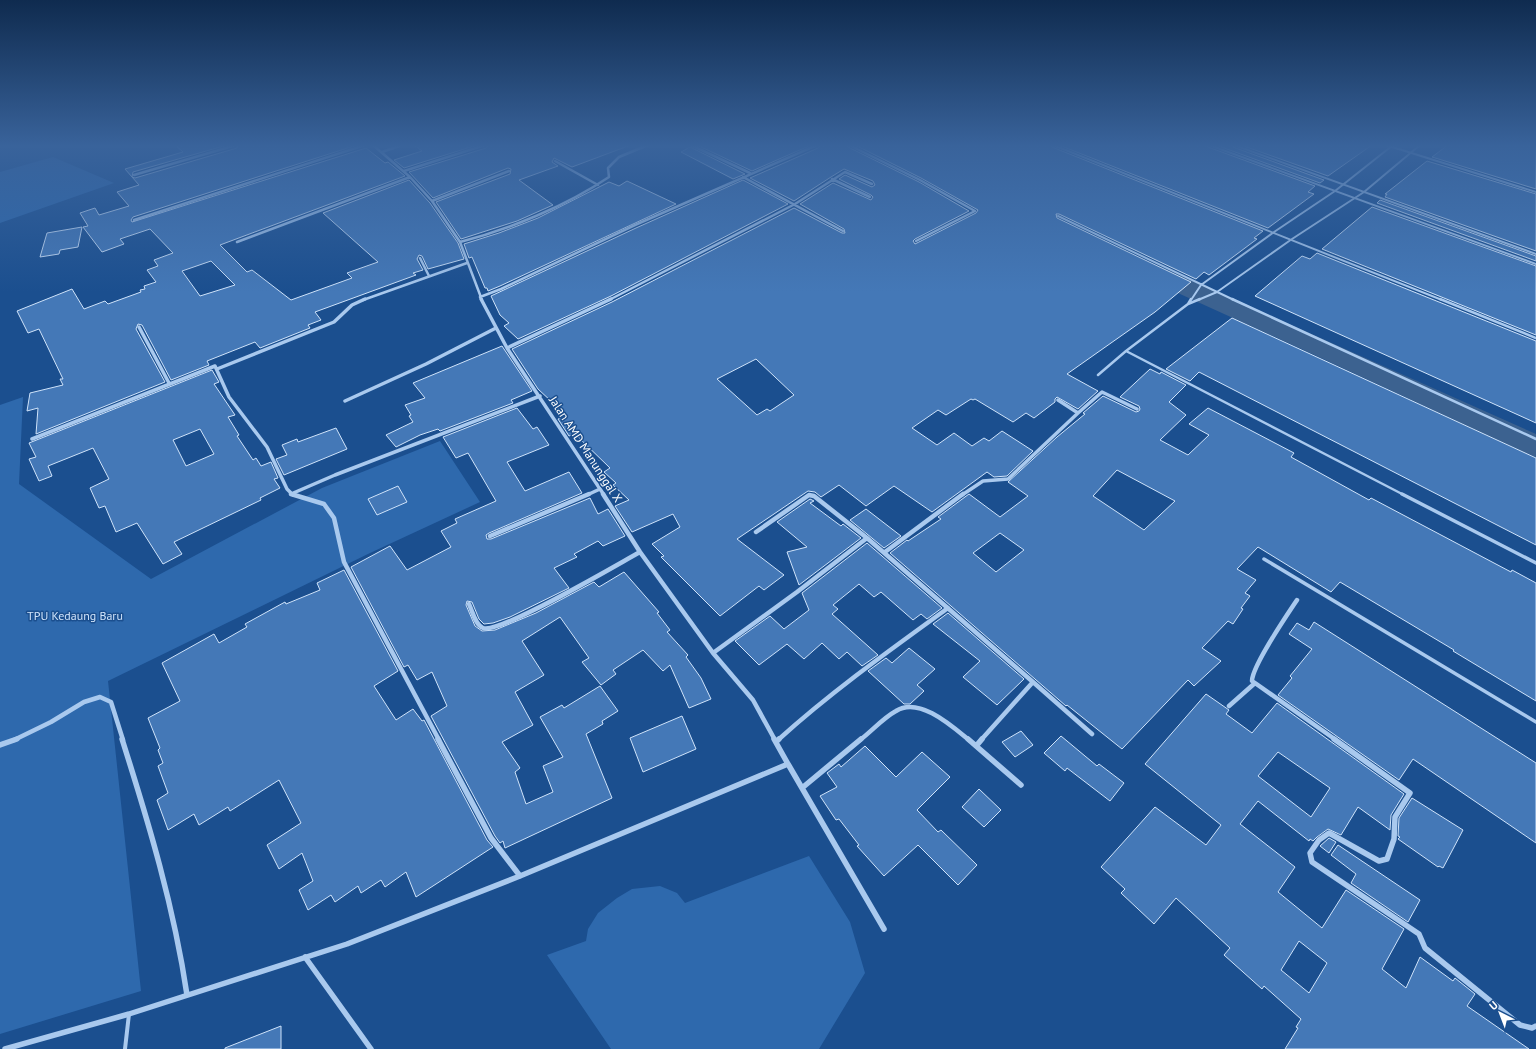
<svg xmlns="http://www.w3.org/2000/svg" width="1536" height="1049" font-family="'PT Sans',sans-serif">
<rect width="100%" height="100%" fill="#1b4f8f"/>
<path fill="#2e69ad" d="M53 157 114 183 0 223V172Z
M23 397 19 484 151 579 322 488 440 441 480 502 370 553 108 681 141 991 0 1034V405Z
M809 856 850 922 865 973 819 1049H611L547 955 586 941 588 929 598 913 617 898 632 889 660 886 677 893 685 903Z"/>
<g fill="none" stroke-linecap="round" stroke-linejoin="round">
<path fill="#3c6290" fill-rule="evenodd" d="M1145 262 1154 264 1536 434V457L1525 453 1321 358 1136 274 1133 269 1136 264Z"/>
</g>
<path fill="#4478b7" stroke="#cfe3fa" fill-rule="evenodd" d="M175 145H227L133 172 132 177 135 178 237 148 239 145H357L133 217 131 220 132 222 366 148 385 163 388 162 405 176 220 245 247 272 252 270 291 300 352 278 347 273 378 262 323 213 409 180 430 203 458 243 464 259 428 269 422 256 419 255 417 259 423 270 413 273 416 275 315 312 321 320 308 325 310 328 260 348 255 342 207 361 209 365 171 380 142 325 138 324 136 329 165 382 36 434 38 408 27 411 30 393 63 385 60 379H63L39 329 28 333 17 311 72 289 84 309 105 301 108 304 141 292 140 290 145 289 144 286 156 282 147 270 158 266 154 260 173 253 150 229 120 239 124 244 102 252 83 227 88 226 80 213 95 208 99 215 129 206 117 192 139 185 125 169 183 152ZM211 261 235 285 200 296 182 271Z
M414 145H477L404 168 394 160 422 151Z
M488 145H627L628 146 572 167 554 158 552 162 558 166 519 180 553 205 517 221 461 239 436 202 510 174 511 169 508 168 433 198 409 172 486 148Z
M697 145H811L752 171Z
M820 145H846L848 147 919 182 969 211 915 239 913 241 915 244 976 213 978 210 921 178 855 145H1051L1052 147 1263 231 1254 238 1257 239 1209 275 1204 272 1196 279 1059 214H1056L1057 218 1191 282 1155 312 1067 374 1098 391 1078 409 1057 397 1055 399V402L1034 418 1026 413 1013 422 975 399 973 400 971 399 946 415 938 410 912 428 937 445 954 433 972 446 984 438 989 441 1002 431 1033 451 1007 476 994 477 987 472 932 512 894 486 866 506 839 485 821 497 815 492 808 491 737 539 784 575 764 590 759 586 720 616 661 557 664 556 652 544 680 527 673 514 632 532 615 506 629 500 613 485 616 483 604 472 610 468 575 434 569 436 558 419 567 416 538 389 512 349 612 302 794 208 842 233H845L844 229 800 204 833 183 871 200 873 197 871 195 839 179 845 175 872 187 875 185 873 181 844 169 831 177 794 201 750 178 818 148ZM756 359 794 395 770 411 767 409 757 415 717 379Z
M1059 145H1207L1208 147 1315 186 1308 192 1314 194 1268 228Z
M1216 145H1232L1233 147 1324 180 1320 183Z
M1241 145H1372L1328 176Z
M1448 145H1536V189L1432 157Z
M690 147 745 174 733 179 681 152Z
M1427 161 1536 194V251L1385 197 1387 194H1385Z
M743 180 788 204 611 296 518 339 504 326 509 323 500 315 491 296 636 228Z
M627 181 676 204 500 286 488 291 487 288H485L472 257 469 258 464 244 499 233 538 218 609 182 619 186Z
M1380 200 1536 256V261L1377 203Z
M1372 207 1536 266V335L1322 249Z
M82 227 78 247 60 250 59 254 40 257 47 233Z
M1317 253 1536 341V423L1255 296 1302 256 1310 259Z
M1232 318 1536 458V545L1199 372 1190 381 1166 369Z
M502 346 532 391 511 400 513 403 440 431 438 429 420 435 396 447 386 435 413 422 409 416 411 415 405 405 425 398 413 383Z
M1150 369 1160 374 1161 372 1186 385 1169 402 1186 415 1160 440 1188 455 1209 435 1189 424 1208 408 1294 453 1291 457 1369 500 1371 498 1511 572 1512 570 1536 583V701L1453 651 1454 650 1340 582 1331 592 1258 547 1237 569 1256 580 1245 593 1250 596 1241 608 1243 609 1233 624 1228 621 1202 648 1221 661 1194 686 1188 680 1122 749 1067 705 1066 706 890 553 907 540 908 541 941 519 938 517 969 494 1000 517 1028 496 1008 482 1057 437 1085 414 1083 413 1103 396 1136 412 1139 411 1140 409 1139 406 1120 397ZM1117 470 1175 501 1144 530 1093 496ZM1000 533 1024 550 996 572 973 553Z
M212 370 219 382 214 384 235 415 228 417 239 435 237 436 253 460 256 458 261 466 271 462 278 478 274 479 280 488 260 498 261 500 174 542 182 554 163 564 137 523 116 532 105 506 99 508 90 488 109 479 93 448 48 466 52 476 39 481 29 459 36 457 29 443ZM200 429 214 454 186 466 173 440Z
M517 408 533 429 537 427 549 445 507 462 525 491 569 472 582 493 489 533 486 535 487 539H491L590 498 598 514 608 509 625 536 603 546 598 541 574 554 577 557 554 568 569 588 510 617 493 623 484 624 479 619 472 602 467 601 466 605 475 626 482 631 495 630 536 613 594 582 599 587 624 572 659 612 657 613 670 630 667 632 688 655 686 657 701 678 711 699 689 708 670 665 663 671 643 650 613 670 616 674 601 685 582 662 589 658 560 617 522 641 544 675 515 692 533 725 502 742 520 768 515 772 526 804 553 792 543 766 563 757 540 717 562 705 564 708 600 686 618 711 602 721 603 724 586 734 612 798 505 848 503 841 500 843 495 836 431 716 447 706 432 672 417 680 408 665 404 667 351 567 390 546 407 570 451 547 441 531 457 523 455 519 496 501 468 453 456 458 443 437Z
M336 428 347 449 284 475 276 459 287 455 282 445 297 439 298 442Z
M398 486 407 502 377 515 368 499Z
M810 499 814 501 810 503 841 526 843 524 861 538 799 585 787 552 807 547 777 522Z
M866 509 901 536 884 548 850 520Z
M867 543 942 608 927 619 921 614 913 620 881 592 874 597 859 584 833 605 838 609 832 614 878 655 862 666 847 652 839 659 822 643 804 659 787 644 759 665 735 641 770 616 784 629 809 610 802 593Z
M344 570 398 671 374 686 396 720 413 709 422 721 424 720 487 840 493 847 416 897 406 872 385 887 381 880 361 893 358 886 335 902 331 895 308 910 299 890 313 881 302 853 279 869 267 845 301 823 279 780 230 811 228 807 199 825 194 814 168 830 157 800 168 793 158 766 163 763 158 750 160 748 148 718 180 701 162 663 214 634 219 643 247 627 245 624 285 602 286 604 320 590 317 583Z
M948 613 1024 679 997 705 963 677 980 661 933 624Z
M1314 622 1536 763V843L1413 759 1399 780 1278 695 1292 678 1290 676 1312 649 1289 634 1297 623 1309 630Z
M909 648 935 669 917 685 924 691 910 704H904L868 671 886 658 892 663Z
M1206 694 1229 710 1226 714 1252 733 1277 703 1404 794 1391 815 1390 830 1358 807 1341 835 1328 829 1317 837 1313 841 1310 839 1309 841 1258 801 1240 824 1295 867 1278 892 1322 928 1346 890 1404 929 1382 969 1406 988 1420 957 1453 981 1455 978 1475 994 1467 1006 1529 1049H1285L1298 1028 1296 1027 1301 1019 1264 986 1262 989 1224 955 1230 948 1176 898 1154 924 1121 893 1125 889 1101 867 1155 807 1206 845 1221 825 1145 764ZM1278 752 1330 788 1311 817 1258 776ZM1299 941 1327 963 1309 993 1281 970Z
M682 716 696 749 643 772 630 738Z
M1021 731 1033 745 1015 757 1002 742Z
M1061 736 1097 766 1099 764 1124 783 1110 801 1067 768 1065 771 1044 753Z
M865 746 896 777 922 752 950 777 917 810 938 832 941 830 977 865 958 885 918 845 884 876 857 846 859 845 839 819 836 820 820 796 837 787 827 773 839 764 841 767Z
M979 789 1001 810 984 827 962 807Z
M1412 798 1463 830 1443 868 1439 866 1438 867 1398 839 1400 837 1398 836 1399 818Z
M1329 838 1336 842 1329 853 1320 846Z
M1338 845 1420 900 1408 922 1351 883 1356 874 1331 855Z
M281 1026V1049H225V1048Z"/>
<g fill="none" stroke-linecap="round" stroke-linejoin="round">
<path stroke="#a9c9ee" stroke-width="2" d="M1053 145 1442 300
M1209 145 1536 264
M1234 145 1536 254
M1386 145 1536 192
M1058 216 1234 300
M1191 300 1201 285 1274 232 1335 191 1393 145
M1198 300 1217 292 1292 239 1364 192 1420 145"/>
<path stroke="#a9c9ee" stroke-width="2.5" d="M1232 299 1536 439
M1440 299 1536 338
M1188 304 1191 299
M1126 351 1404 495
M1098 375 1126 351 1188 304 1200 299"/>
<path stroke="#a9c9ee" stroke-width="3.5" d="M1402 494 1536 563
M1264 559 1536 722"/>
<path stroke="#a9c9ee" stroke-width="4" d="M125 1049 129 1014"/>
<path stroke="#a9c9ee" stroke-width="2.5" d="M373 145 410 177 432 201 460 242 482 300
M691 145 750 173
M849 145 920 180 975 211 916 241
M382 152 402 145
M555 161 598 185
M404 171 485 145
M134 175 236 145
M743 177 843 231
M832 179 870 197
M432 201 509 171
M134 220 365 145
M237 242 410 177
M460 242C510 229 566 206 609 177L608 168 619 157 648 145
M420 258 429 276
M480 297 501 289 635 225 817 145
M363 300 467 263
M609 300 795 204 845 172 872 184"/>
<path stroke="#a9c9ee" stroke-width="3.5" d="M481 299 507 348 604 495
M139 327 169 383
M507 348 611 299
M217 369 334 322 352 305 365 299
M345 401 426 364 496 328
M1078 413 1102 392 1137 409
M32 439 215 366 229 397 267 447 287 489 293 495
M291 494 335 475 540 396
M587 495 600 489
M962 495 983 481 1008 479 1078 413 1058 400"/>
<path stroke="#a9c9ee" stroke-width="4.5" d="M291 494 324 504 334 518 344 562 439 740
M603 494 640 552 713 653 753 700 775 740
M756 532 809 495 814 496 867 538
M490 536 589 494
M885 552 963 494
M469 604C472 610 475 625 483 628 500 634 618 564 640 552
M713 653 797 592 867 538 1033 682
M1255 683 1336 740
M1229 706 1255 683 1252 681C1252 666 1287 615 1297 600
M14 740 51 722 84 702 100 697 111 702 123 740
M778 740C831 692 890 650 948 608
M860 740C872 731 883 718 896 711 919 696 952 726 969 740
M981 740 1033 682 1092 734"/>
<path stroke="#a9c9ee" stroke-width="5.5" d="M122 739C149 824 174 907 187 995
M438 739 491 838 520 876
M774 739 788 764
M968 739 1021 785
M1334 739 1410 793 1395 817 1394 839 1387 859 1379 861 1329 833 1319 840 1310 853 1312 862 1419 934 1425 948 1520 1025 1532 1028 1536 1026
M776 742 779 739
M0 745 17 739
M977 745 982 739
M802 788 861 739
M305 957 371 1049
M5 1049 129 1014 347 944 520 876 788 764 884 929"/>
</g>
<linearGradient id="sky" x2="0" y2="1"><stop stop-color="#0f2b4f"/><stop offset="0.5" stop-color="#39639b"/><stop offset="1" stop-color="#39639b" stop-opacity="0"/></linearGradient>
<rect width="1536" height="292" fill="url(#sky)"/>
<g text-anchor="middle" dominant-baseline="central" stroke-width="3" stroke-linejoin="round" paint-order="stroke">
<g font-size="12" fill="#fff" stroke="#1b4f8f">
<text transform="translate(586 449) rotate(57)">Jalan AMD Manunggal X</text>
</g>
<g font-size="12" fill="#cfe3fa" stroke="#1b4f8f">
<text x="75" y="615">TPU Kedaung Baru</text>
</g>
</g>
<g transform="translate(1500 1013) rotate(318)" stroke="#1b4f8f" stroke-width="3" paint-order="stroke">
<path d="M0-3L7 15L0 10L-7 15Z" fill="#ffffff"/>
<text y="-6" font-size="11" font-weight="bold" text-anchor="middle" fill="#ffffff">U</text>
</g>
</svg>
